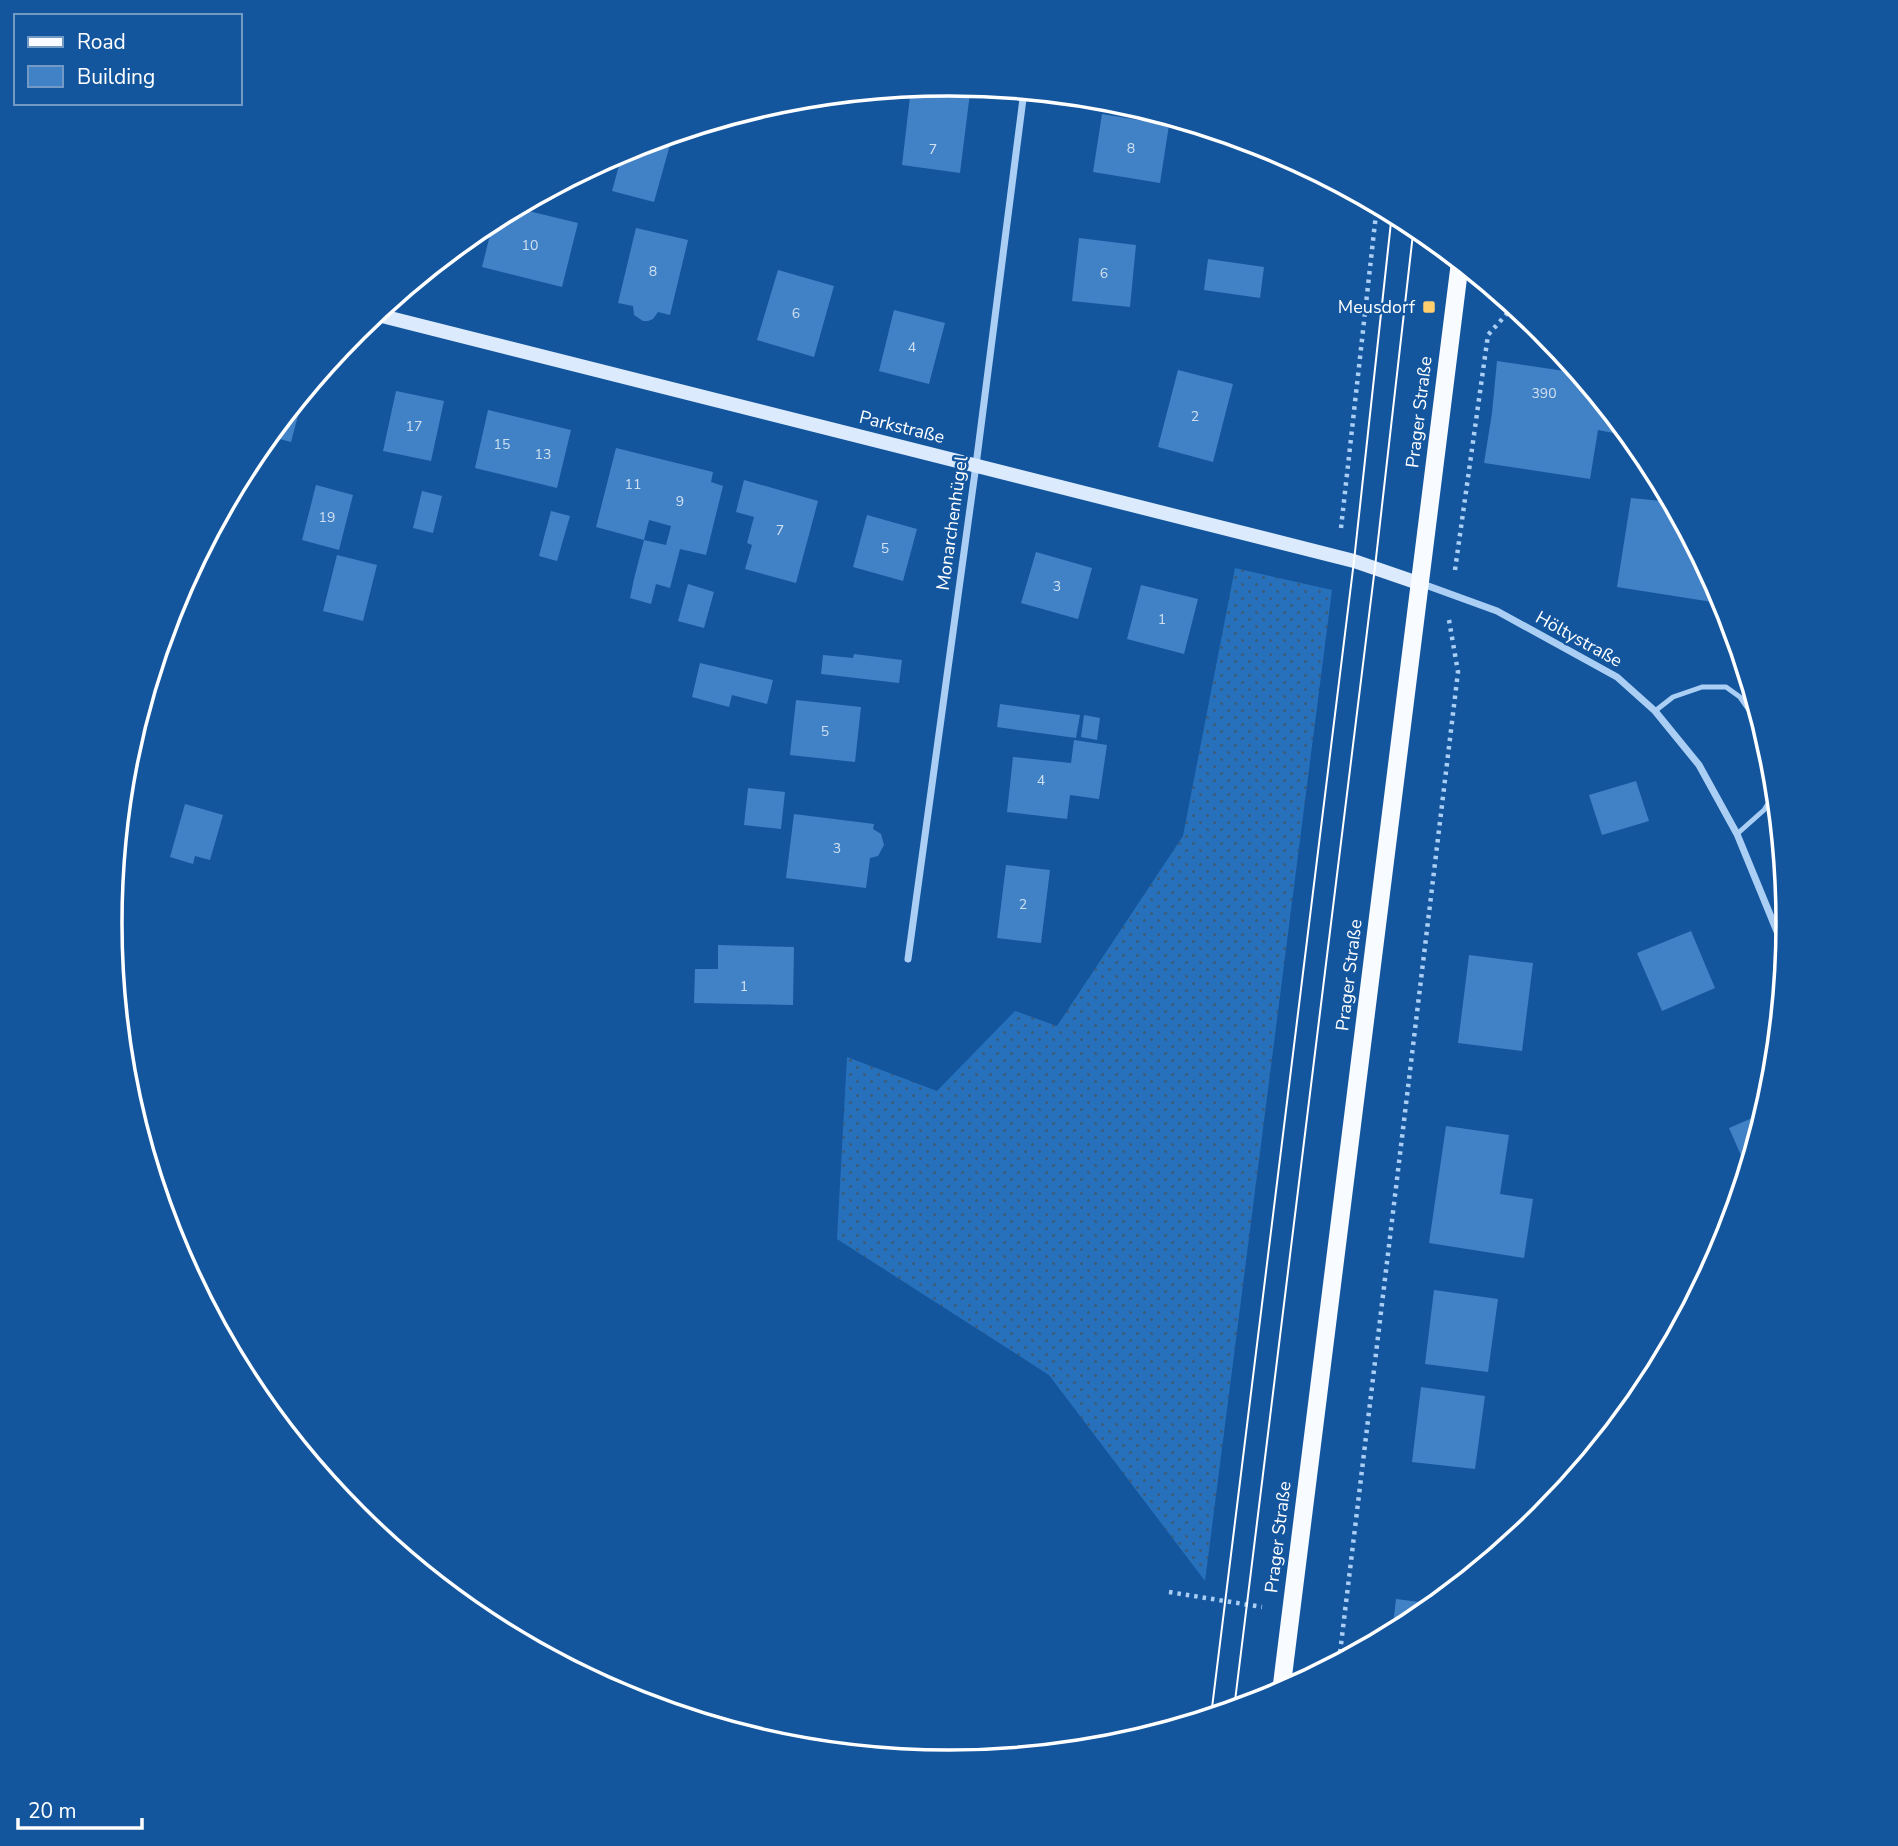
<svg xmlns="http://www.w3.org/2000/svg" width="1898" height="1846" font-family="'Nunito Sans',sans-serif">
<defs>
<pattern id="grass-dots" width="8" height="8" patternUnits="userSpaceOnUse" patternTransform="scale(1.75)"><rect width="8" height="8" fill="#2771bc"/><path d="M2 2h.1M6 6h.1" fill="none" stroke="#3b5d7e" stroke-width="1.8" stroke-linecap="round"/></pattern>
</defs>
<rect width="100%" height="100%" fill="#14569e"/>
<path fill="url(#grass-dots)" d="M1235 568 1332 590 1205 1581 1049 1375 837 1239 847 1057 937 1091 1015 1011 1057 1026 1183 836Z"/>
<path fill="#4182c6" d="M921 87 970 93 960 173 902 165 911 88Z
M1102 114 1169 125 1160 183 1093 172Z
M673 134 654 202 612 191 623 151Z
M516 208 578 223 562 287 482 267 494 219Z
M636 228 688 240 670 315 658 312 653 319 648 321H643L634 315 633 306 618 303Z
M1079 238 1136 245 1130 307 1072 301Z
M1208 259 1264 267 1260 298 1204 290Z
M778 270 834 286 814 357 757 340Z
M894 310 945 323 929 384 879 371Z
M1497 361 1578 373 1629 436 1598 430 1590 479 1484 463 1492 413Z
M1178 370 1233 384 1213 462 1158 447Z
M396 391 444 401 431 461 383 451Z
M304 393 291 442 268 436Z
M488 410 571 430 557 488 475 468Z
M616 448 713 472 711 482 723 486 706 555 680 549 670 588 656 584 651 604 630 598 634 579 644 540 666 545 671 526 649 520 644 540 596 527Z
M744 480 818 501 796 583 745 569 752 545 747 543 754 517 736 512Z
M316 485 353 495 339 550 302 540Z
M422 491 442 496 433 533 413 528Z
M1631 498 1671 502 1725 604 1617 587Z
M551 511 570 516 557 561 539 556Z
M867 515 917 529 903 581 853 567Z
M1036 552 1092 568 1078 619 1021 603Z
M337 555 377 565 363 621 323 611Z
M688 584 714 592 704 628 678 621Z
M1141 585 1198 599 1184 654 1127 639Z
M854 654 902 660 899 683 821 674 823 655 853 658Z
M700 663 773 680 767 704 732 695 729 707 692 697Z
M796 700 861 707 855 762 790 755Z
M1000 704 1080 715 1076 738 997 727Z
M1084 715 1100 718 1097 740 1081 737Z
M1074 740 1107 745 1099 799 1070 795 1067 819 1007 812 1013 757 1071 763Z
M1636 781 1649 821 1602 835 1589 795Z
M748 788 785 792 781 829 744 825Z
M185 804 223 815 210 860 195 856 193 864 170 857Z
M794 814 874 824 873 829 881 834 884 845 878 856 870 858 866 888 786 878Z
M1006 865 1050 870 1041 943 997 938Z
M1691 931 1715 988 1662 1011 1637 953Z
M718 945 794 947 793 1005 694 1003 695 969H718Z
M1469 955 1533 963 1522 1051 1458 1043Z
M1764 1113 1747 1169 1729 1128Z
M1446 1126 1509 1135 1500 1194 1533 1199 1524 1258 1429 1243Z
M1434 1290 1498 1299 1488 1372 1425 1364Z
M1421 1387 1485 1396 1475 1469 1412 1462Z
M1396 1599 1435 1604 1415 1621 1392 1633Z"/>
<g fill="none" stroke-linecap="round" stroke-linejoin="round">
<path stroke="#abcff4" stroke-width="4.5" stroke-dasharray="3.5 5" stroke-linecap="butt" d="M1341 528 1377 205
M1455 570 1488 335 1511 309 1512 305
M1169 1592 1262 1607
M1339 1661 1458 672 1449 620"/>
<path stroke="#abcff4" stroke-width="5" d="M1655 711 1673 697 1702 687H1726L1740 697 1749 710 1772 762
M1737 834 1764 810 1775 793"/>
<path stroke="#abcff4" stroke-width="7" d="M1420 583 1497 611 1617 677 1655 711 1699 765 1737 834 1785 951
M908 959 976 465 1024 91"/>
<path stroke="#dbebfd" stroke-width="14" d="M374 314 1354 561 1418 583"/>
<path stroke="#f8fbff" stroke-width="18" d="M1281 1692 1460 262"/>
<path stroke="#fff" stroke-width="2" d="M1234 1709 1375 567 1414 225
M1211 1716 1354 561 1392 213"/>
</g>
<rect fill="#ffcf6e" stroke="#14569e" stroke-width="2.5" x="1422" y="300" width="14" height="14" rx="3.5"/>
<g text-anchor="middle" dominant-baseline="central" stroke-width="5" stroke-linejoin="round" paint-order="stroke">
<g font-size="14" fill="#d0e0f1">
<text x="1131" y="148">8</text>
<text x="933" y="149">7</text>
<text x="530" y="245">10</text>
<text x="653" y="271">8</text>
<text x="1104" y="273">6</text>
<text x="796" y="313">6</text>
<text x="912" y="347">4</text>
<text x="1544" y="393">390</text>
<text x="1195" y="416">2</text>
<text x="414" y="426">17</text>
<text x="502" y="444">15</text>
<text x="543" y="454">13</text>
<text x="633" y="484">11</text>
<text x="680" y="501">9</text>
<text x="327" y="517">19</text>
<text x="780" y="530">7</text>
<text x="885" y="548">5</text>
<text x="1057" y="586">3</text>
<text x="1162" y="619">1</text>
<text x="825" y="731">5</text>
<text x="1041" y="780">4</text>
<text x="837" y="848">3</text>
<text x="1023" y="904">2</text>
<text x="744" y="986">1</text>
</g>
<g font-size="18" fill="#fff" stroke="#14569e" text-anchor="end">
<text x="1415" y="307">Meusdorf</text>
</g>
<g font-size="18" fill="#fff" stroke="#14569e">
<text transform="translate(1419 412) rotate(-83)">Prager Straße</text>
<text transform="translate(902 427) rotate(14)">Parkstraße</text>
<text transform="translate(952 523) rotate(-82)">Monarchenhügel</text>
<text transform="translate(1579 639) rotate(29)">Höltystraße</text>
<text transform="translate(1349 975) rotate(-83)">Prager Straße</text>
<text transform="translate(1278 1537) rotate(-83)">Prager Straße</text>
</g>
</g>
<path d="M0 0H1898V1846H0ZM122 923a827 827 0 1 1 1654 0a827 827 0 1 1-1654 0Z" fill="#14569e" fill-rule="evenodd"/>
<path fill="none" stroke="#fff" stroke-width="3.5" d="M122 923a827 827 0 1 1 1654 0a827 827 0 1 1-1654 0Z"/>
<rect x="14" y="14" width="228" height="91" fill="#14569e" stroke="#729ac5" stroke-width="2"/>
<rect x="28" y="37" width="35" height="10" fill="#f8fbff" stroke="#729ac5" stroke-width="2"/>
<text x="77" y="49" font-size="21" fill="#ffffff">Road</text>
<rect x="28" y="66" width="35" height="21" fill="#4182c6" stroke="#729ac5" stroke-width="2"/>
<text x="77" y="84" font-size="21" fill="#ffffff">Building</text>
<path d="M18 1818v10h124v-10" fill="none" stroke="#ffffff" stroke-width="3.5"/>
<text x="28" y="1818" font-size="21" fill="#ffffff" stroke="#14569e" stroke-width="5" paint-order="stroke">20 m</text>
</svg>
